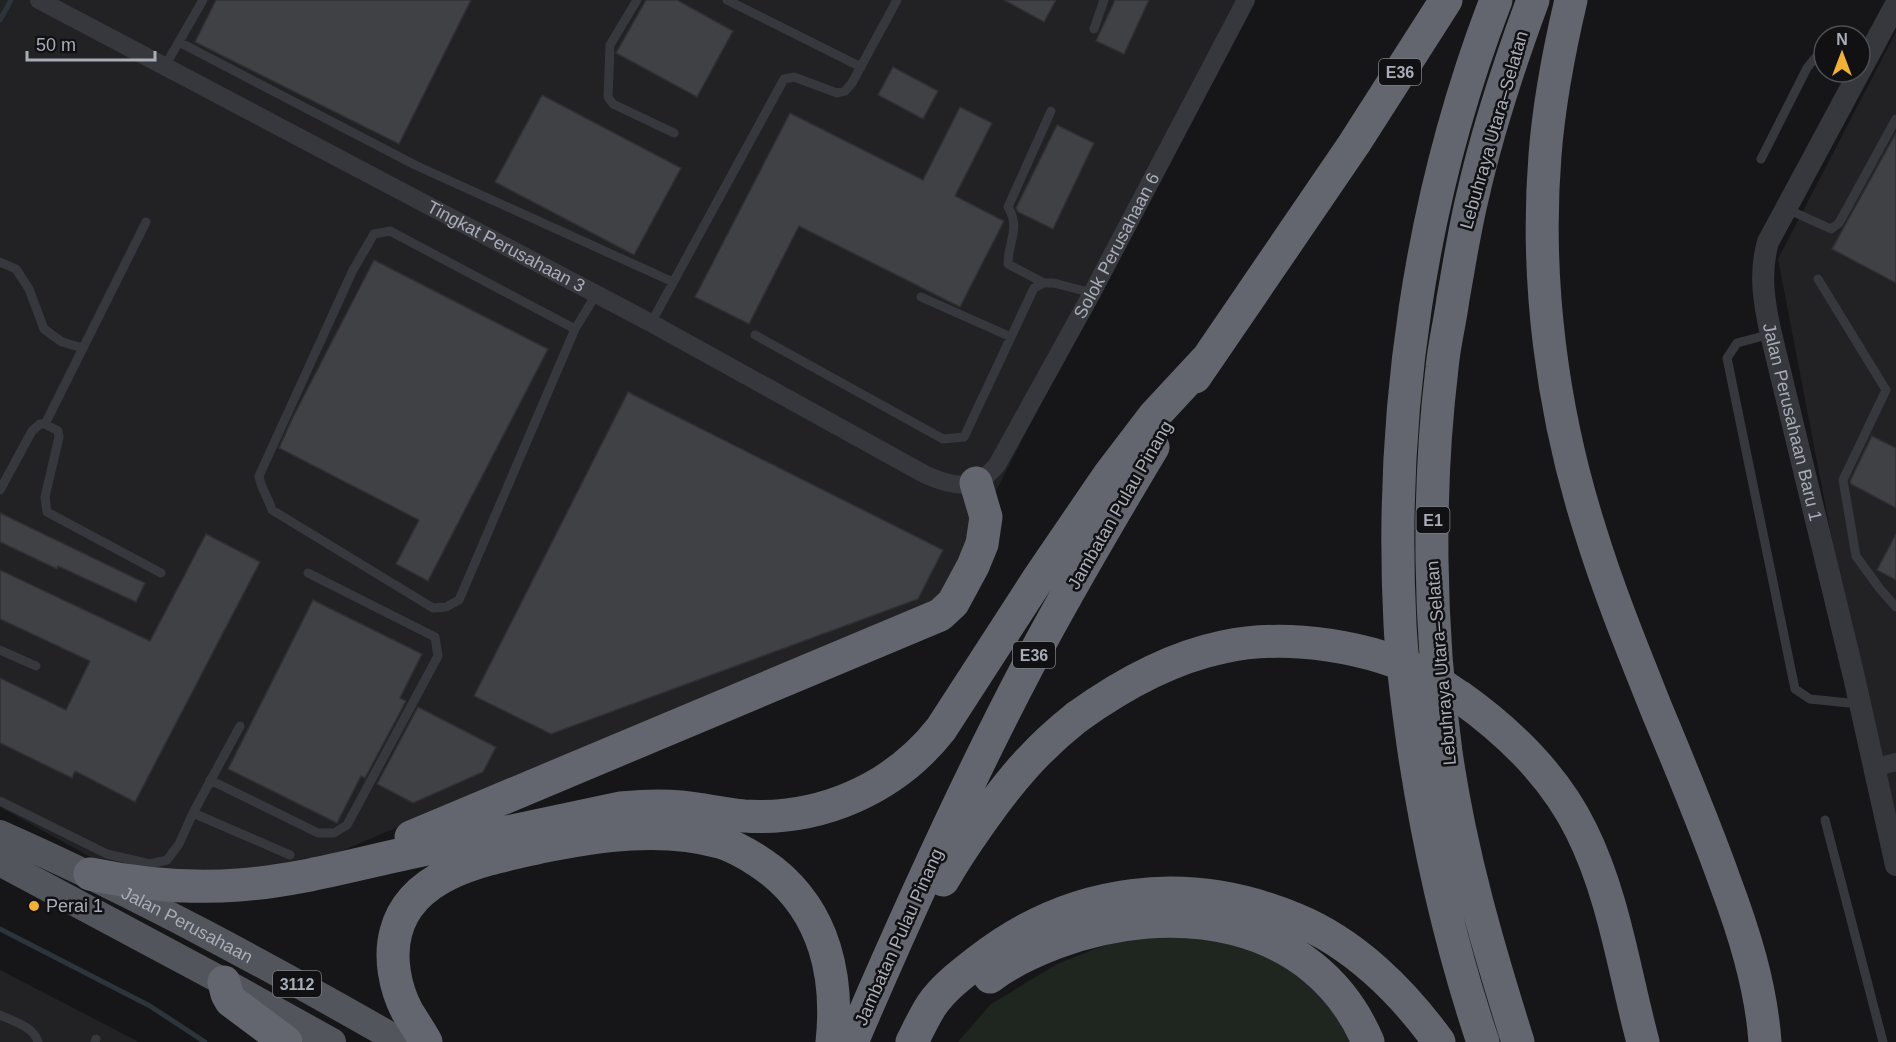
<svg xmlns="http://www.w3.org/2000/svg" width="1896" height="1042" font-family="Helvetica,sans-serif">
<rect width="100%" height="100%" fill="#161618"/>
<path fill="#222225" d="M0 0H1248L941 598 339 852 223 875 103 864 0 807Z
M1896 32V872L1778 259Z
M0 970 139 1042H0Z"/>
<path fill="#1e261f" d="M1221 930 1302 965 1361 1042H958L991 1004 1057 964 1133 934Z"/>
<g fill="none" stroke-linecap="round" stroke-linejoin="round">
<path stroke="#2c353c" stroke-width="5" d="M0 20 11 0
M0 929 150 1006 205 1042"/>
</g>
<path fill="#404145" stroke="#303034" stroke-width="1.5" d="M216 0H471L399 144 195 42Z
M646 0H677L733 31 697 97 616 53Z
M1004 0H1056L1044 22Z
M1115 0H1149L1124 54 1096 41Z
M893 67 938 91 923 119 878 95Z
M542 95 681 168 634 255 495 182Z
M960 107 992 123 955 196 1004 221 960 307 799 226 749 324 695 297 790 113 923 180Z
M1057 125 1094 143 1053 229 1018 212 1016 208Z
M1896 133V283L1832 249Z
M374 260 548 349 428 581 396 564 419 520 279 448 293 417Z
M628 392 943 550 918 599 551 734 474 696Z
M1872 436 1896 448V508L1851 484 1850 481Z
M0 513 145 583 136 602 58 566 57 569 0 542Z
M206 534 260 562 135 802 75 771 72 778 0 743V678L66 710 90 661 0 619V570L150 641Z
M1896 534V580L1877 570Z
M313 600 422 654 400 698 406 701 365 778 361 776 337 823 228 769Z
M418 707 496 747 483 772 413 803 377 784Z"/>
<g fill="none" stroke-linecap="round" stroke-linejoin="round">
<path stroke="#37383d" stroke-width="9" d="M637 0 610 45 608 97 613 104 674 133
M727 0 861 67
M1094 29 1104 0
M179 42 415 165 673 282
M165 66 203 0
M1761 159 1807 68 1815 58 1824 56
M1787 209 1831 229 1839 223 1896 119
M0 262 16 269 29 289 44 329 62 342 83 348
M1818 279 1886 390 1843 480 1856 556 1880 589 1896 607
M1044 283 1008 264C1008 242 1021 228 1008 207L1051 111
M921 297 1011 337
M651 323 784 79 794 77 837 93 845 91 852 83 897 0
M575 329 390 231 374 234 353 270 259 476C261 489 268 497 272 510L433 608 446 607 459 600 575 329 597 293
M1771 334 1737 343 1727 358 1795 689 1810 699 1859 704
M755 335 943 439 964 437 1034 288 1044 283H1054L1092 293
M45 424 146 222
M0 490 32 431 40 424H45L58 431 59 437 45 497 47 512 161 573
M0 650 36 666
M210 780 318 833H334L347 825 438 656 435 637 308 573
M0 801 107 854 150 864 167 860 179 844 193 813 240 726
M193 813 290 855
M1825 820 1883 1042
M0 1015C13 1021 34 1027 38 1042
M95 1042 96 1039"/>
<g stroke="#37383d" stroke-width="18">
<path id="s1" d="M39 0 651 323 926 475C956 488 975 491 997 465L1092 293 1246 0"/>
<path d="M1873 768 1896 762"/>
</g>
<path stroke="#37383d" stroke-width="22" id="s2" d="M1896 4 1768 242C1759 273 1764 303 1771 334L1854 677 1896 865"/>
<g stroke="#53555c" stroke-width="28">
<path id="s3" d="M0 834C138 895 270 967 401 1042"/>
<path d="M0 862 224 982 332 1042"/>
</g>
<path stroke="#63666e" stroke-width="33" d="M1571 0C1559 51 1549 103 1545 155 1535 280 1552 411 1590 530 1609 592 1634 653 1658 713 1681 768 1704 823 1724 879 1744 932 1761 986 1765 1042
M1195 377 1354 144 1446 0
M411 837 940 615 953 603 973 566 982 544 986 517 976 483
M90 874C139 884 188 889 239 885 296 881 352 865 408 853 479 838 550 823 621 808 641 806 661 805 681 807 702 809 723 814 744 816 820 821 894 789 941 729L1040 576 1109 475 1154 416 1206 360
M943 880C954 861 966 843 978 826 1008 783 1035 750 1077 717
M990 977C1009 962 1032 952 1055 943 1170 899 1315 917 1368 1042
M224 982 227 994 231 1001 286 1042
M426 1042C420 1031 413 1021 407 1011 395 988 389 957 396 932 412 871 488 859 541 847 598 835 663 826 720 842 739 848 756 859 772 871 825 913 839 977 832 1042
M852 1042C907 914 964 787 1029 664 1068 590 1110 519 1153 447
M912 1042C918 1030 924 1017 931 1006 944 987 963 973 981 959 1073 888 1187 874 1295 919 1354 943 1403 992 1439 1042
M1483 1042C1451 947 1429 850 1414 751 1408 709 1402 667 1400 624 1389 414 1420 197 1496 0
M1518 1042C1488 947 1460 851 1446 752 1429 628 1427 492 1442 368 1444 345 1450 322 1453 299 1459 266 1464 232 1472 199 1487 132 1509 65 1533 0"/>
<path stroke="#63666e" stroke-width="33" d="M1077 717C1120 686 1170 658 1223 647 1287 633 1372 646 1430 677 1440 683 1450 691 1460 697 1509 732 1554 775 1581 830 1614 896 1624 971 1643 1042"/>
</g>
<circle fill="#f2b134" stroke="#111113" stroke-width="2" cx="34" cy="906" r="6"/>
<g text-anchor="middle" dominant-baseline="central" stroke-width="5" stroke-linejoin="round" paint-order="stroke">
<g fill="#111113" stroke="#7b7e86" stroke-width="1.5">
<rect x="1379" y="59" width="42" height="26" rx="4.5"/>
<rect x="1416.5" y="507" width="33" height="26" rx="4.5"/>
<rect x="1013" y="642" width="42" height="26" rx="4.5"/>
<rect x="273" y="971" width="48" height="26" rx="4.5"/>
</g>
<g font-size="16" font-weight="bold" fill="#a8adb8">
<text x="1400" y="72">E36</text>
<text x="1433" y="520">E1</text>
<text x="1034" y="655">E36</text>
<text x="297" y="984">3112</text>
</g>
<g font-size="18" fill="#a8adb8" stroke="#111113">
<text transform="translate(1494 130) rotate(-74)">Lebuhraya Utara–Selatan</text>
<text stroke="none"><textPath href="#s1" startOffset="528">Tingkat Perusahaan 3</textPath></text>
<text stroke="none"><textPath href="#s1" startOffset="1335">Solok Perusahaan 6</textPath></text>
<text stroke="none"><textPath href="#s2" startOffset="454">Jalan Perusahaan Baru 1</textPath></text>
<text transform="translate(1120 505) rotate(-60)">Jambatan Pulau Pinang</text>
<text transform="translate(1441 663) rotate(-95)">Lebuhraya Utara–Selatan</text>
<text stroke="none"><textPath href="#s3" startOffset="208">Jalan Perusahaan</textPath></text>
<text transform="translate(899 937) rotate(-66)">Jambatan Pulau Pinang</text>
</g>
<g font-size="18" fill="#a8adb8" stroke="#111113" text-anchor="start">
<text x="46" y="906">Perai 1</text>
</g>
</g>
<g transform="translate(1842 54)"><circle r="28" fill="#111113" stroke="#4d4f55" stroke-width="1.5"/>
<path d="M0-4.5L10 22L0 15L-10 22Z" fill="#f2b134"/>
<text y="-9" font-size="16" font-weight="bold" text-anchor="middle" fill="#a8adb8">N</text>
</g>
<path d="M27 51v9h128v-9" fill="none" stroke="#a8adb8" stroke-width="3"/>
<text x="36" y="51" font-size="18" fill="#a8adb8" stroke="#111113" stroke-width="4.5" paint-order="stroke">50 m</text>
</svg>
